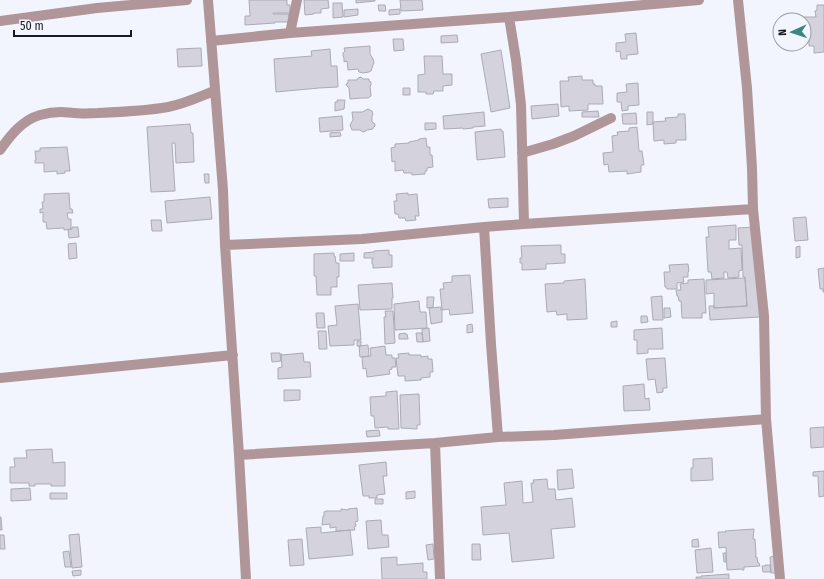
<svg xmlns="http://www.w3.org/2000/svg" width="824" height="579" font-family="'Fira Sans Condensed',sans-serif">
<rect width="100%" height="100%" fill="#f2f5fe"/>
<path fill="#d4d2dd" stroke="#acabb5" d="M249 0H287V5H290V13H273V14H289V22H275V23L245 25V16H250Z
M304 0H328L329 8 321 9V13H314V14L305 15Z
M356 0H375V1L356 3Z
M400 0H422L423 10 401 11Z
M333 3H342L343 17 333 18Z
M378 5H385L386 11H379Z
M817 5H824V52L814 53V46H809V33L805 34 804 17H816L815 11 817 10Z
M358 9V15L344 17V10Z
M400 9V14L389 15V10Z
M636 33 638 54 627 55V59H621L620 51 616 52V43L626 42 625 34Z
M457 35 458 42 441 43V36Z
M393 39H403L404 50 394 51Z
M370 46V54L373 59 374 63 373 65 371 71 369 72 363 73 359 72 358 69 348 70 347 61 344 62V58L343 56V53L345 51 344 48Z
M201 48 202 66 178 67 177 49Z
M330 49 331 66H337L338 87 319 88 276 92 274 59 312 56 311 51Z
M501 50 510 108 491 112 481 54Z
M424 56H442L443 74H452V85L443 86V91H434L433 94H426V92H418V75L425 74Z
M582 76V80H593V84H595V86H602L603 104H588V110L569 111V106L561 107 560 81H569L568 77Z
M361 77 363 79H369V81L371 82V85L370 86 371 96 368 98H362L350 99 349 88 347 86 346 84 348 83V80H357L358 78Z
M638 83 639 105 628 106V110L622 111 621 102H617V93L627 92 626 84Z
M403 88H410V95H403Z
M337 100H345L344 109 335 111V102H338Z
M558 104 559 116 532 119 531 106Z
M368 109 372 111 373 114 372 116V122L375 124V126L373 128V129L367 130 366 131 363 132 360 130H352L350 125 353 120 352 112H363L364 111Z
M598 111 599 117H582V112Z
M484 112 485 126 473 127V128L463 129V128L444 129 443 116Z
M647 112H653V124L647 125Z
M636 113 637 124H623L622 114Z
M678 114H685L686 140H676V143L664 144V140L654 141 653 122 666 121 665 118 678 117Z
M342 116 343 130 320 132 319 118Z
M425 123H436V129L425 130Z
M190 124 191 133H193L194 162 176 163 175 143H172L175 191 151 192 147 127Z
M637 127 639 151H642L644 165H641V172L627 174V171L609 172 608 164 604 165 603 153 613 152 612 136 618 135 617 132 629 131V128Z
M501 129V131H503L505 157 477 160 475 132Z
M340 132 341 136 330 137V133Z
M426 138 427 147H430V155H432L433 167 427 168V171H425V174L412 175V173H404L403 170 395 171V161L392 162 391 148 395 147V144L409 143V142L419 140V139Z
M67 147 70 171H65V173L57 174V171L44 172V163H35V160H36L35 151H40V148Z
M204 174H209V183H205Z
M69 193 70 209H72L73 213H67L68 219H71V229L64 230V228L47 229 46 222H43V212L40 213V209H43L42 202H44V194Z
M408 193V195L417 194 419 216H415L416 220 406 221 405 218H399L398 214H395L394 201H397L396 194Z
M210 197 212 219 167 223 165 201Z
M508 198V207L489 208 488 199Z
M806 217 808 240 795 241 793 218Z
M151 220H161L162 231H152Z
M736 225V240H729V249L741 248 742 270 739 271V277L728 278 727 272H724V278L712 279 711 272H708L706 237H709L708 227Z
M72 227H78L79 237 69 238 68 230 72 229Z
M755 227 760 317 710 320 709 306H714V308L747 306 745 277H743L742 245H739L738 228Z
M76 243 77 258 69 259 68 244Z
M561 245V254H565V263L546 264V269L522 270V263H520V258H522L521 246Z
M800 246V257L796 258V247Z
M389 250V255H392V267L373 268V264H372V259H373V258H364V253L374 252V251Z
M334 253V256H335L336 263H339V277H337V287H331V295H317L316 276H314V254Z
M354 253V261H340V254Z
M688 264 689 271 688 272V277H683L684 282 677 283V289H667L666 287H665L664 272H670L669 265Z
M824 268V292H823V289H820L818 269Z
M470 275 473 313 450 315 449 309 442 310 440 289H444L443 283 452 282V276Z
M745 278 747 306 714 308V293L706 294V280Z
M585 279 587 319 567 320V314L557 315 556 311 547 312 545 284 564 283V281Z
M704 279 706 313H702V318H682L681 301H679L678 296H677L676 290H681L680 284 688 283V280Z
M392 283 393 298H392V309L360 310 358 285Z
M662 296 663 320H653L651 297Z
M427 297H434L433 307 427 308Z
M419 301 420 312H426L427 328 395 330 394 304Z
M358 304 361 340H354V345L330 346 328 326 337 325 335 306Z
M441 307V310H442V322L431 324 429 308Z
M664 308H670L671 317 664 318Z
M385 311H393L395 343 385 344 384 317H386Z
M316 313H324L325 328H317Z
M641 316H647L648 322 641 323Z
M617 321V327H611V322Z
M472 324 473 332 467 333V325Z
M429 328 430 341 423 342 422 329Z
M662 328 663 349H648V353L637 354V340H634V330Z
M318 331H326L327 349H319Z
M405 333V334H407L408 339H399V334Z
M416 333H422L423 342H417Z
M357 341H361V346H357Z
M368 345 369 356 360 357 359 346Z
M385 346 386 355H392V358H395L396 367H392V369L389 370 390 374 367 377 366 368 363 369 362 357 371 356 370 348Z
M271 353H280L281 361 272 362Z
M303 353 304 362H310L311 377 278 379V368L282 367 281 354H282V355Z
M409 353V355H421V357L428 356V359H432L433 372H430V377L421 378V380L405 381V376H398L396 358H399L398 354Z
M665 358 667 388H663V392L657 393 655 379 648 380 646 359Z
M644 384 645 399 649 398 650 410 624 411 623 386Z
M284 390H300V400L284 401Z
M397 391 399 429H388V427L375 428 374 416H371L370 397 386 396V392Z
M419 394 420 425H417V429L401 428 400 395Z
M824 427V447L811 448 810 428Z
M379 430 380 436 367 437 366 431Z
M52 449 53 463 65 462V486H51V484H35V486H29V483H10V467H15L14 458H27L26 450Z
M712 458 713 480 691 481V468H693V459Z
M386 462 387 476H383L385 494 377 495V498H369V496H363L359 465Z
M572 469 574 488 558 490 557 470Z
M824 471V496L819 497 818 476H813V472Z
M547 479 548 489H555L556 500 572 498 575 527 551 529 554 558 512 562 509 533 483 535 481 507 506 505 504 483 522 481 523 503 533 502 531 483H534L533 480Z
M30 488 31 500 11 501V489Z
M415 491V498L406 499V492Z
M50 493H67V499H50Z
M375 499H383V504H375Z
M357 508 358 521 355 522 356 526 354 527 355 530 336 531V527L330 528V524L322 525 323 516H324V512L326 511H341V509L348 510V509Z
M0 517H1L2 530H0Z
M381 520 382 535H388L389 547 368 549 366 521Z
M321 527V533L350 530 353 555 309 559 306 528Z
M754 529 753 539H755L756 555 755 557H757L758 563H759L760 566 744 567V570H742V569L727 570 726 547 719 548 718 532H726L725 531Z
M79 534 82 567 72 568 69 535Z
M0 535H4L5 549H0Z
M302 539 304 565 290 566 288 540Z
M698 539 699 547H692V540Z
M433 544 434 559 428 560 426 545Z
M472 544H480L481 560H472Z
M711 548 713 572 697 573 695 550Z
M69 551 71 567H65L63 552Z
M723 553H726V562H724Z
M777 556 778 573H771L770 557Z
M397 557V565L423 563V572H427V579H382L381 558Z
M765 565H770L771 572H763L762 566H765Z
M81 570V575L73 576 72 571Z
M729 574V579H696V577H701V576Z"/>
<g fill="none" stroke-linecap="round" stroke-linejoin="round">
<path stroke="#b09699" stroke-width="10" d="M208 0 223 190 225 245 239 455 246 579
M738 0 747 88 752 168 753 209 764 316 766 419 780 579
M509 17 516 60 521 105 524 224
M0 21 97 8 187 0
M290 33 297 0
M211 41 290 33 509 17 699 0
M0 150C10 136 22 120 40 115 47 113 55 112 61 112 66 112 70 113 74 113 82 114 90 113 98 113 121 112 145 111 168 107 184 104 199 97 214 91
M522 153 553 144 574 136 611 118
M484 227 491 344 498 437
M225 245 362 239 484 227 524 224 753 209
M0 378 233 355
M435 443 440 579
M239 455 435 443 498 437 554 435 766 419"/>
</g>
<g transform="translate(792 32) rotate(267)"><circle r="19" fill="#f2f5fe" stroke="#9b9da4"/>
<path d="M0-3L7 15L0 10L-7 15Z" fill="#3e8681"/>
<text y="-6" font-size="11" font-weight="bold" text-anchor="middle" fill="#181a1d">N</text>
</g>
<path d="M14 30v6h117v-6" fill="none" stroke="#181a1d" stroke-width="2"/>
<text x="20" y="30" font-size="12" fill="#181a1d" stroke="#f2f5fe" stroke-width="3" paint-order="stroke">50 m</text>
</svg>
